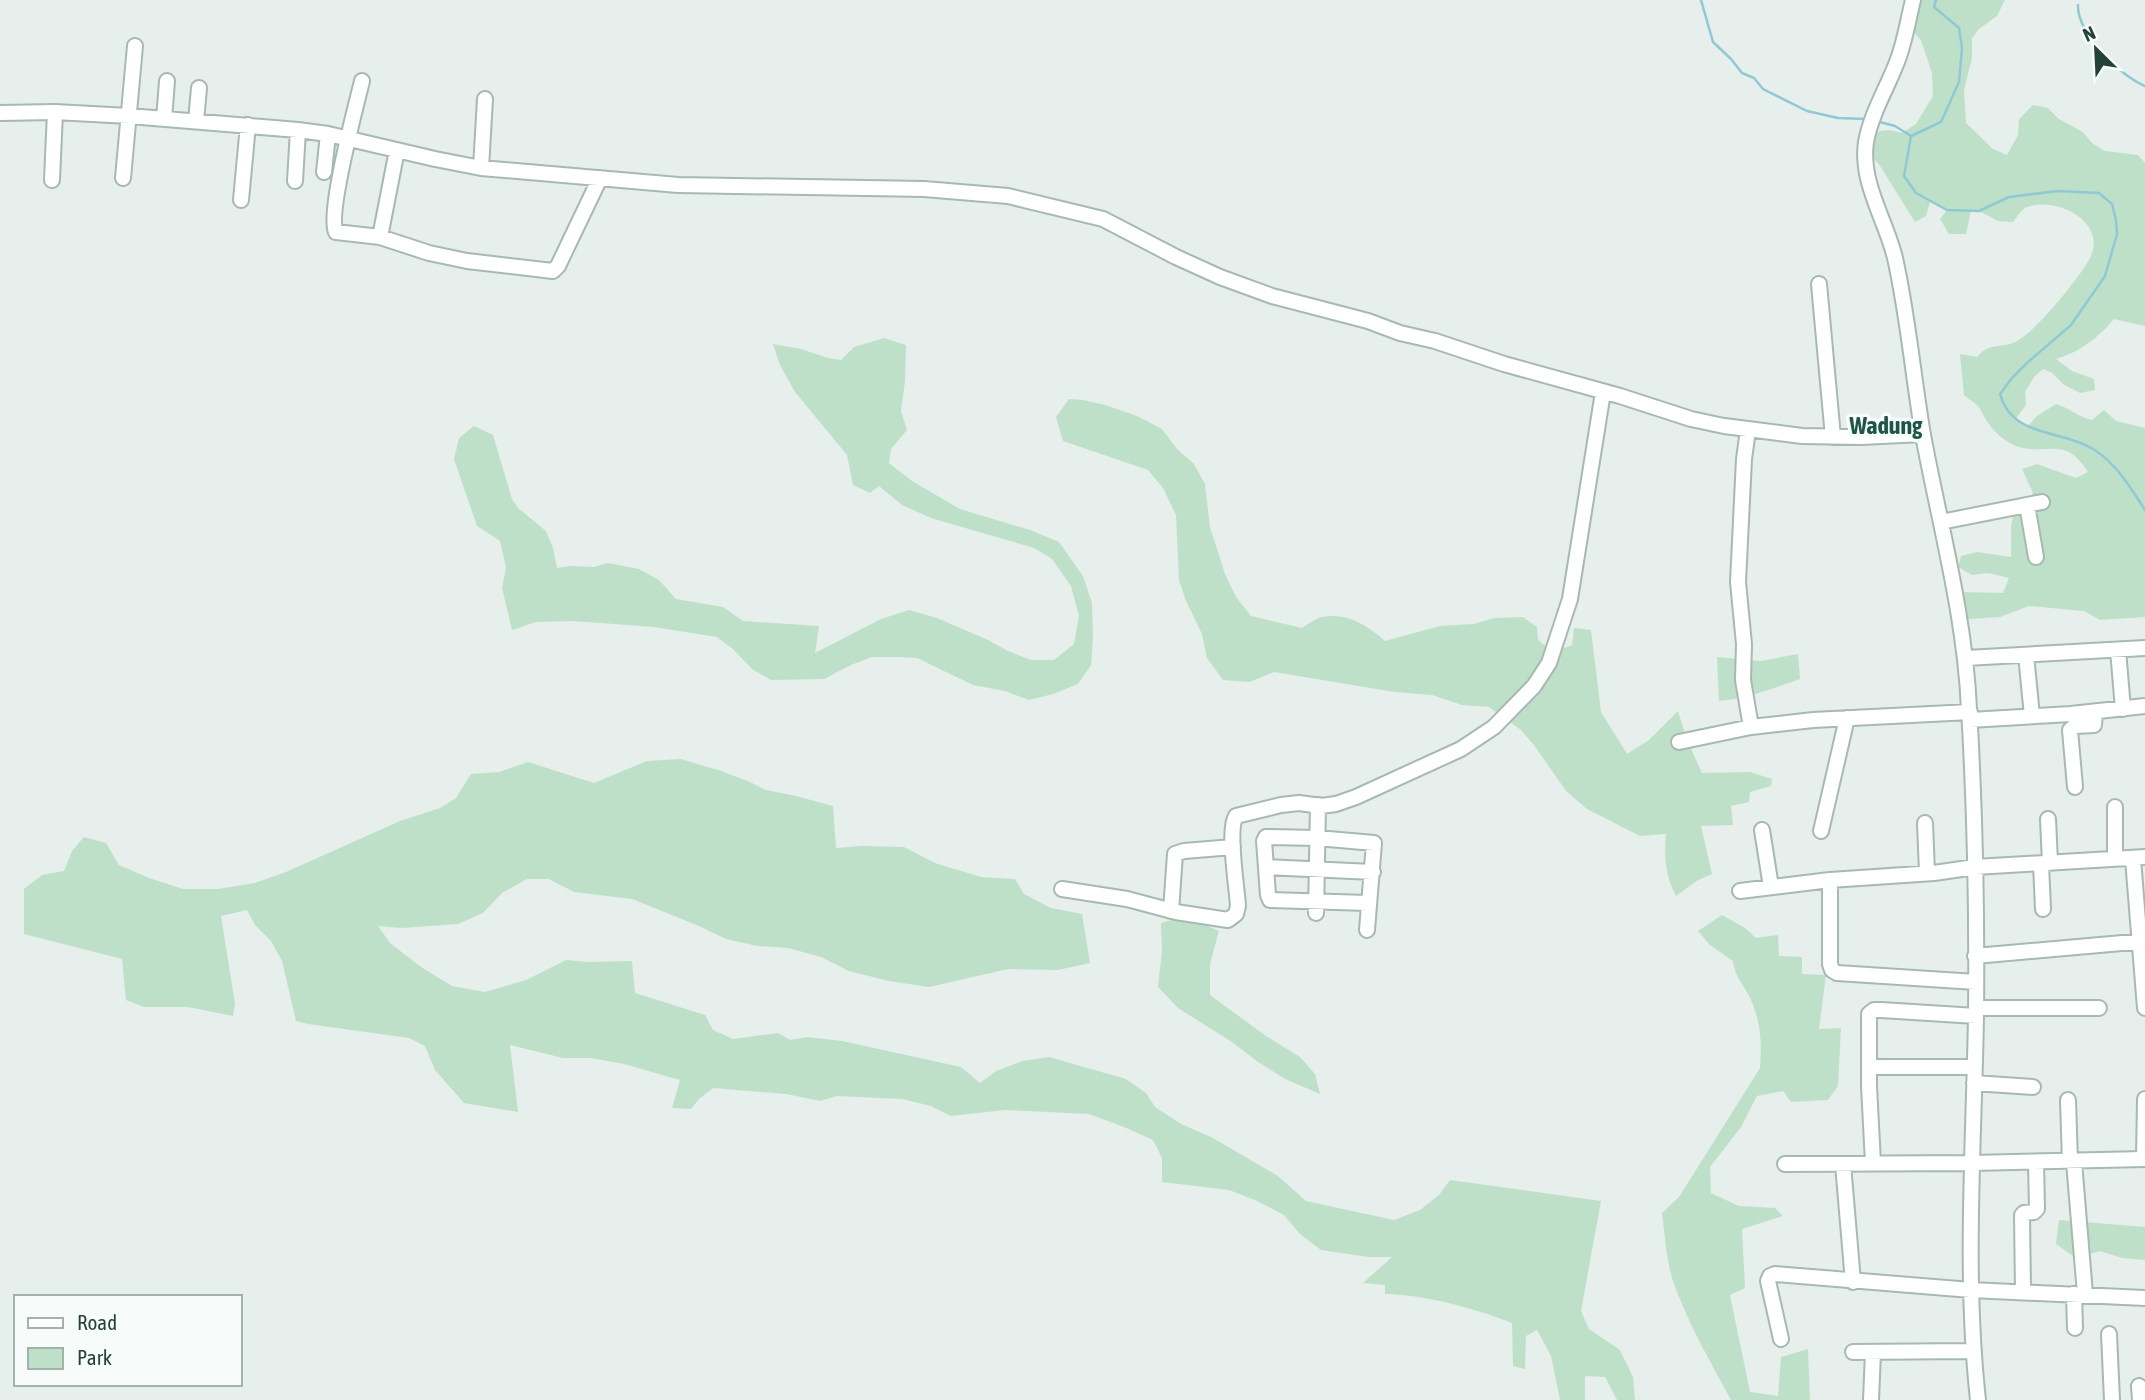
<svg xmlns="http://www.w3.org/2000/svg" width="2145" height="1400" font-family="'Asap Condensed',sans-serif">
<rect width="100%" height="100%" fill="#e6efeb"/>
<path fill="#bfe0c8" d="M1905 0H2005L1997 16 1979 29 1972 38V58L1964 90 1966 123 1993 149 2007 155 2018 135 2019 119 2033 105 2048 108 2059 119 2083 132 2092 143 2105 151 2138 155 2145 163V326L2114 319C2098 338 2080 352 2056 359L2072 371 2094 379 2095 390 2080 393 2063 384 2052 373 2043 369 2034 377 2025 392 2026 405 2015 420 2028 426 2037 416 2056 404C2070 408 2078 417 2092 420L2104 410 2116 421 2145 428V617L2100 620 2084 611 2029 606 2000 617 1969 619 1951 618 1950 606 1960 592 2003 593 2009 578 1988 573 1972 575 1958 567 1961 556 1977 552 2011 557V526L2014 512 2025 506 2033 493 2022 469 2037 464 2076 478 2088 472C2065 436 2051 455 2019 447 2008 444 1996 434 1989 424 1984 418 1982 410 1977 405 1973 402 1968 398 1964 395L1960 354 1977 357C1990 342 1998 349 2015 342 2034 334 2080 277 2090 258 2108 222 2057 196 2027 207 2022 209 2017 217 2013 222L1998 221 1979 211H1971L1966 234H1949L1940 219 1947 210 1930 202 1926 216 1915 222 1880 166 1868 152 1879 131 1890 130 1902 133 1916 124 1933 96 1932 73 1921 40 1905 23Z
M884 338 906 345 905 381 901 411 907 430 891 449 889 463 912 481 960 509 1030 530 1059 542 1083 576 1092 603 1093 637 1091 665 1078 684 1053 694 1029 700 1005 691 973 685 917 658 899 657H872L851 665 824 679 771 680 752 669 733 649 717 637 654 627 573 621 536 622 512 630 502 588 506 567 500 541 477 526 454 459 459 438 474 426 493 435 512 499 518 508 546 531 553 548 557 568 570 566 594 567 608 563 639 569 659 580 676 599 723 607 743 621 819 626 815 653 881 619 909 610 937 618 988 640 1008 651 1031 660H1054L1074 644 1079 616 1071 586 1052 559 1034 548 931 518 902 505 879 486 870 493 853 485 847 455 795 392 780 365 773 344 801 349 828 358 841 360 854 347Z
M1069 399 1083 400 1105 405 1137 416 1162 429 1177 449 1194 464 1205 484 1210 527 1225 574 1236 597 1251 616 1302 628C1308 624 1316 618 1323 617 1346 612 1369 626 1385 641L1440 626 1474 624 1494 618 1523 617 1537 627 1538 640 1553 652 1572 645 1574 628 1591 630 1601 712 1627 754 1649 740 1678 711 1687 740 1702 773 1750 772 1772 779 1771 786 1750 792 1749 802 1731 806 1733 825 1701 826 1712 874 1698 880 1676 896C1665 874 1664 858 1666 834L1640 836 1587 809 1566 791 1534 745 1521 730 1489 707 1462 705 1432 695 1395 692 1274 672 1250 682 1223 680 1207 658 1202 634 1186 601 1179 580 1176 515 1163 488 1148 470 1063 441 1056 417Z
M1798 654 1800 679C1774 688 1748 699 1719 701L1717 657 1761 661Z
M681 759 721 771 750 782 766 790 796 796 833 806 836 848 862 846 904 847 935 863 981 877 1015 879 1024 894 1051 908 1082 914 1090 963 1058 970 1008 969 929 987 889 981 849 971 821 957 788 948 757 946 726 939 699 926 632 899 574 892 549 879H527L502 893 483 913 458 924 402 928 378 926 390 943 421 967 452 986 485 992 526 980 566 960 588 962 632 961 635 993 705 1015 713 1030 733 1039 778 1033 790 1040 807 1037 842 1041 961 1067 980 1083 996 1071 1023 1061 1049 1057 1126 1079 1146 1093 1155 1107 1181 1124 1211 1137 1278 1176 1306 1201 1394 1220 1420 1210 1439 1195 1450 1180 1601 1201 1581 1311 1589 1329 1620 1350 1633 1377 1635 1400H1617L1605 1377 1585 1376V1400H1560L1551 1356 1537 1330 1526 1336 1525 1369 1513 1366 1512 1323C1473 1308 1427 1295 1385 1294V1285L1363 1283 1392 1257H1369L1321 1250 1300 1234 1284 1215 1255 1200 1229 1190 1162 1182V1158L1153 1140 1124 1127 1089 1114 1005 1110 951 1116 931 1106 902 1099 837 1096 820 1101 786 1094 713 1088 699 1099 691 1109 672 1108 680 1080 624 1064 591 1058H563L510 1045 518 1112 464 1103 435 1070 425 1046 409 1038 308 1024 296 1021 282 961 271 941 255 925 247 910 221 916 235 1004 233 1016 188 1007H144L126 1000 122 959 24 934V889L42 875 64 871 72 851 84 837 106 843 119 865 149 878 183 889H218L255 883 286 872 400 821 440 808 456 798 471 774 499 772 528 762 594 783 647 761Z
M1722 915 1745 928 1756 938 1778 935 1779 956 1802 957V974L1826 975 1819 1029 1841 1028 1838 1086 1828 1100 1791 1102 1783 1091 1757 1096 1741 1127 1710 1167 1711 1193 1739 1206 1775 1208 1783 1216 1742 1229 1745 1288 1730 1295 1750 1392 1778 1396 1781 1357 1808 1349 1810 1400H1731C1710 1361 1686 1320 1672 1278 1666 1257 1665 1235 1662 1213L1679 1197 1760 1068C1762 1043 1761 1020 1749 996 1742 981 1736 980 1733 961L1710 945 1698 931Z
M1186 916 1219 931 1210 964V995L1266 1036 1300 1057 1315 1074 1320 1094 1285 1079 1258 1062 1232 1042 1178 1008 1158 987 1162 951 1161 923Z
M2059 1220 2145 1227V1260L2122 1258 2100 1251 2076 1258 2056 1244Z"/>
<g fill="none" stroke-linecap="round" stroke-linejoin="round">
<path stroke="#8ec9d4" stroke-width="2.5" d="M1701 0 1713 42 1731 59 1742 73 1754 78 1763 89 1807 111 1838 118 1866 119
M2078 5C2077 33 2120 76 2145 86
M1876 121 1895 126 1911 136
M1911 136 1904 176 1916 193 1947 210 1979 211 2009 197 2057 191 2099 193 2112 204 2116 220 2117 234 2105 276 2071 325 2028 362 2012 378 2000 394C2012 438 2061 429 2093 449 2116 463 2131 488 2145 510
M1911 136 1941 122 1959 82 1962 48 1959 28 1934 7 1936 0"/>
<g stroke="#a8b8b2" stroke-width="18">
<path id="minor" d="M1913 0C1908 20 1905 42 1897 62 1887 88 1871 114 1866 142 1860 183 1886 220 1895 258 1908 316 1913 376 1923 435 1940 526 1965 616 1969 709 1975 810 1977 913 1976 1015 1974 1143 1964 1273 1978 1400
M362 81C356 106 327 214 336 232L380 237 429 253 467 261 553 271 558 266 600 178
M0 113 55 112 129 116 298 130 328 134 435 159 481 168 678 185 924 189 1008 196 1103 219 1176 257 1220 277 1272 296 1368 321 1400 333 1435 341 1504 364 1620 396 1691 419 1724 426 1802 436 1861 437 1923 434
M164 119 167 81
M196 121 199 88
M481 168 485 99
M324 172 328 134
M123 178 135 46
M52 180 55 112
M295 181 298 130
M241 200 248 125
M380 237 397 150
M1819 284 1833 437
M1748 430 1744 459 1738 582 1744 644 1743 680 1751 727
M2027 505 2036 557
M1941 522 2042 502
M2118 650 2123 709
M2026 655 2032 716
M1966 658 2145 648
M1970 720 2071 714 2145 706
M1679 742 1751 727 1813 720 1970 712
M2075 787 2070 730 2075 726 2094 725 2095 712
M2115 807V859
M2048 819 2050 863
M1925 823 1927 873
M1762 830 1771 887
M1821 831 1847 718
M2133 859 2145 1008
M2041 864 2043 909
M1266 867 1373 872
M1830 880V964L1832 970 1837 973 1976 982
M1062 889 1127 899 1176 912 1228 920 1236 914 1238 906C1237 887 1227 829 1236 816L1281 805 1299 803 1321 806 1336 804 1356 797 1461 749 1494 727 1534 686 1549 663 1570 599 1603 392
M1740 891 1830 880 1934 873 1975 867 2145 857
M1171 911 1175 854 1184 851 1233 847
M1316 913 1318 805
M1367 930 1374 843 1317 838 1266 837 1264 841 1268 895 1270 900 1368 903
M1975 956 2145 941
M1976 1008H2099
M1870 1067H1974
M1974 1083 2033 1087
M2068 1100 2070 1162
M2144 1159 2145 1099
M2074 1162 2085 1294
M1873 1163 1869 1086V1014L1874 1010H1881L1976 1016
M1785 1164 1972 1163 2145 1159
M1843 1164 1853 1282
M2023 1291 2022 1215 2024 1213 2034 1212 2037 1209 2036 1162
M2074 1294 2075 1328
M2109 1334 2112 1400
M1781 1339 1768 1281 1770 1276 1775 1274 1971 1290 2145 1298
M1853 1352 1972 1351
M2139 1386 2140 1400
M1871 1400 1873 1352"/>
</g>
<use href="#minor" stroke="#fff" stroke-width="14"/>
</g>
<g text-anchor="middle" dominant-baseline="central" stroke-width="7" stroke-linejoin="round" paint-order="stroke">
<g font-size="24" font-weight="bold" fill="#1f5548" stroke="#f7fbf9">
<text x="1886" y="425">Wadung</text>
</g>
</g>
<rect x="14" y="1295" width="228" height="91" fill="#f7fbf9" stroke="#a3b1ad" stroke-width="2"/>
<rect x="28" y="1318" width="35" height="10" fill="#ffffff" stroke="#a3b1ad" stroke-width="2"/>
<text x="77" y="1330" font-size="21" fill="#24423a">Road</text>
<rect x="28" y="1348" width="35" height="21" fill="#bfe0c8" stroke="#a3b1ad" stroke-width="2"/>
<text x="77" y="1365" font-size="21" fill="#24423a">Park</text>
<g transform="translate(2096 49) rotate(336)" stroke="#f7fbf9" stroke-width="5" paint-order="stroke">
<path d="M0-5L12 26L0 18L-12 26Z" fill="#24423a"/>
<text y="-10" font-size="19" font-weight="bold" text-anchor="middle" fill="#24423a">N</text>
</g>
</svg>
